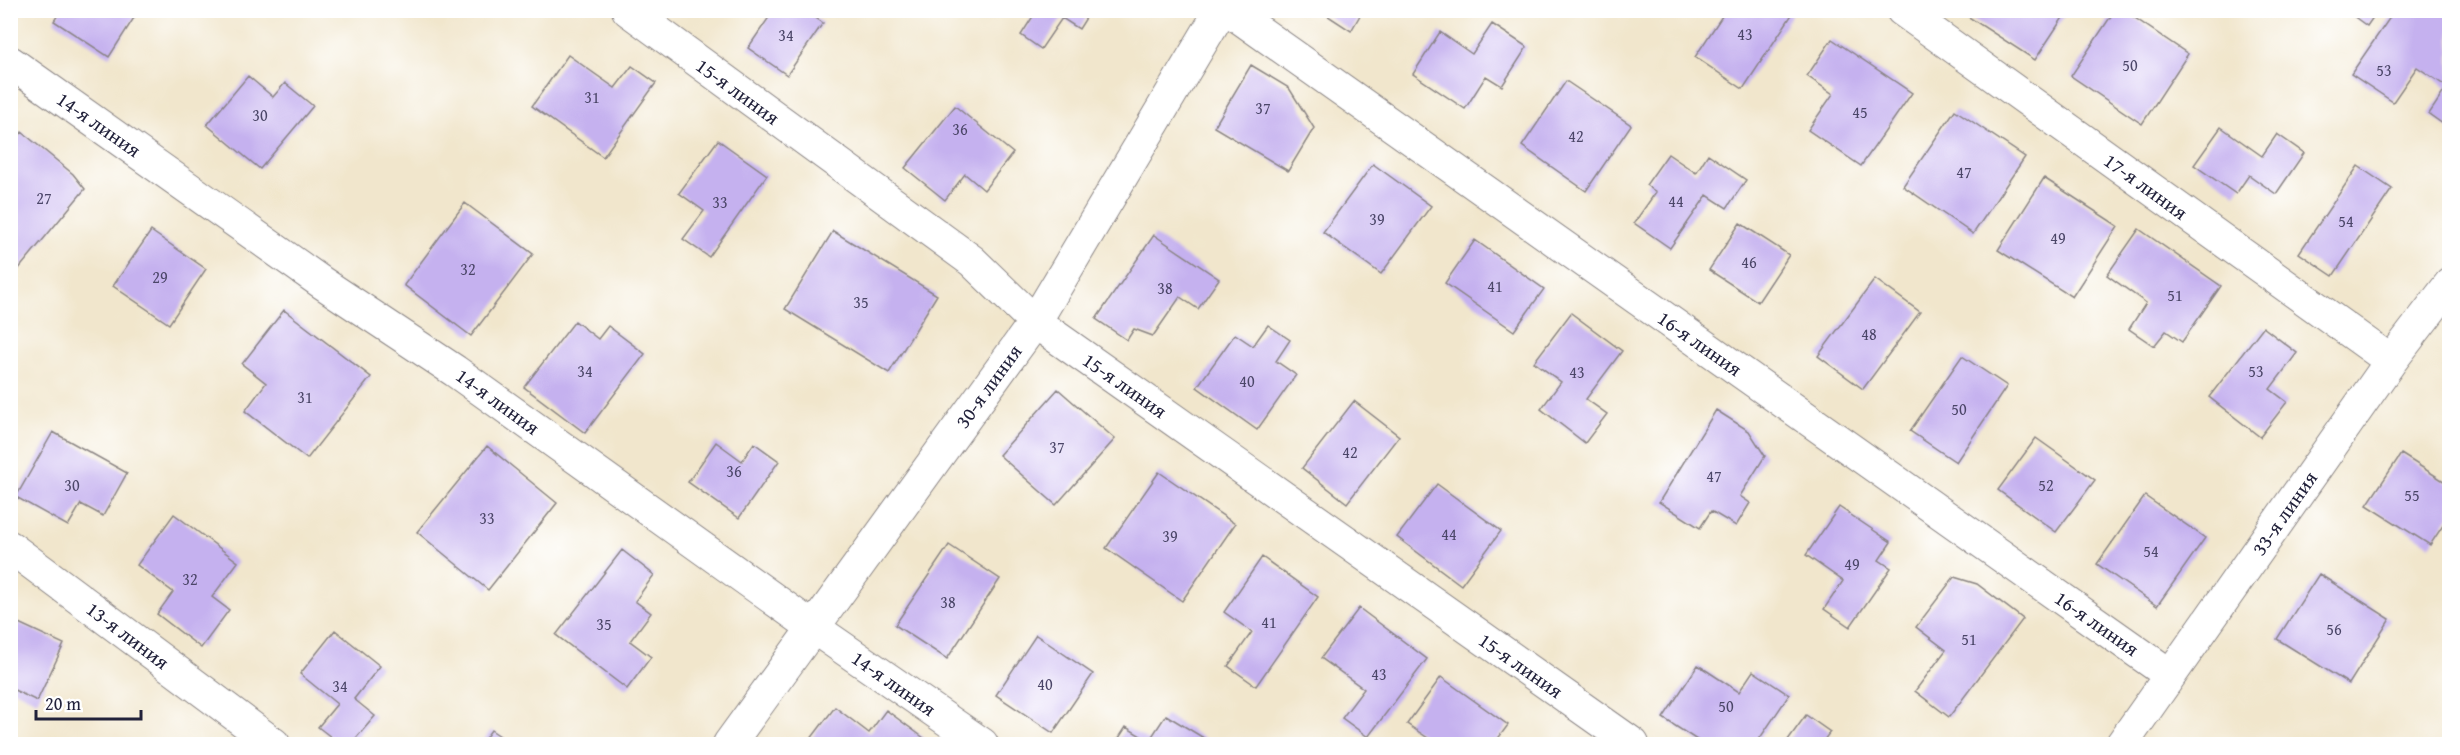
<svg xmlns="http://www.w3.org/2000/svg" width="2460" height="755" font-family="'Gentium Book Plus',serif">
<rect width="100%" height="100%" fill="#fff"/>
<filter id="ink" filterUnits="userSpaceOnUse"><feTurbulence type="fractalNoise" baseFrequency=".0167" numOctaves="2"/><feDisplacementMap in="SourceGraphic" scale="12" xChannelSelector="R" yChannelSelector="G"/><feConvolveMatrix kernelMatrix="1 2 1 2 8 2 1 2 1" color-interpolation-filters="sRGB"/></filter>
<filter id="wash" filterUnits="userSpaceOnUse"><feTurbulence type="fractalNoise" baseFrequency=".008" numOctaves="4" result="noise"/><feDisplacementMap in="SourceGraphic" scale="24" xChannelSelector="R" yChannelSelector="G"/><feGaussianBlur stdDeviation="1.35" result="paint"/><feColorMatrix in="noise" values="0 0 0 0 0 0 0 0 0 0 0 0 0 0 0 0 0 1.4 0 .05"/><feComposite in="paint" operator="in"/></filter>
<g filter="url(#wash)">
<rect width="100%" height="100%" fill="#f1e6cc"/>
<g id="blocks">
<path fill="#c5b1ef" d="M61 10H139L109 57 54 21Z
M774 10H804L823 23 787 75 748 48Z
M1037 10H1091L1079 29 1062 18 1041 49 1021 35Z
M1319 10H1363L1351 31Z
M1726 10H1795L1743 89 1695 57Z
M1966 10H2068L2035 60 1964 14Z
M2115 10H2123L2188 54 2142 124 2071 76Z
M2345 10H2378L2367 26Z
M2395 10H2450V129L2429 114 2447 87 2417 67 2393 102 2351 74Z
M1492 24 1527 47 1502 86 1486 76 1465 109 1413 74 1440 32 1472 54Z
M1832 39 1912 93 1861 166 1808 130 1833 94 1807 76Z
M568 55 615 88 632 66 656 83 603 157 532 106Z
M1251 65 1289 88 1314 128 1288 171 1214 127Z
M248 76 273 97 285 83 313 106 260 169 207 125Z
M1566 81 1631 125 1586 191 1522 146Z
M955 106 1013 153 984 190 965 174 945 200 905 168Z
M1955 110 2025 157 1973 234 1903 186Z
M2221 127 2262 156 2277 134 2304 153 2276 194 2249 175 2236 194 2194 165Z
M22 132 73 174 85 189 17 271 10 265V214L13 210 10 208V147Z
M718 140 767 175 709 257 683 239 704 211 679 193Z
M1668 154 1696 173 1708 154 1746 180 1727 208 1707 195 1670 248 1634 223 1656 192 1646 185Z
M1373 164 1431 206 1381 274 1323 232Z
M2358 166 2392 189 2333 276 2299 253Z
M2044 178 2118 226 2072 297 1998 250Z
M465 203 533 254 471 336 404 285Z
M1740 223 1789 255 1758 302 1709 270Z
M2139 229 2221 286 2182 342 2166 331 2154 346 2129 329 2146 303 2107 275Z
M151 231 206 269 169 324 113 286Z
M833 231 937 295 889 373 785 309Z
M1154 235 1219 279 1198 309 1180 297 1153 336 1134 329 1127 340 1096 319Z
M1475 240 1544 289 1514 331 1445 283Z
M1875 279 1920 312 1863 389 1818 356Z
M284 310 371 377 307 459 245 411 266 383 242 364Z
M1571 313 1622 351 1586 399 1607 414 1585 443 1541 409 1561 382 1534 362Z
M575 321 598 339 608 326 645 354 585 433 524 387Z
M1268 325 1290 340 1276 361 1296 375 1257 430 1197 387 1235 334 1253 346Z
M2263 327 2297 353 2270 389 2287 402 2260 437 2209 397Z
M1962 356 2007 386 1956 462 1910 431Z
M1058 389 1115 439 1056 505 999 455Z
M1354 401 1399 436 1347 503 1302 468Z
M1716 410 1749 431 1765 456 1740 496 1750 503 1736 526 1711 511 1700 528 1659 502Z
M53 432 127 473 103 516 81 504 68 526 16 497Z
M2036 438 2095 480 2056 532 1998 490Z
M716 442 742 461 754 443 779 461 739 518 688 482Z
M487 446 557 503 488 590 417 532Z
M2401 454 2450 485V515L2430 545 2367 505Z
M1159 472 1235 524 1182 601 1106 548Z
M1437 484 1501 531 1461 585 1397 537Z
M2145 496 2205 538 2157 606 2097 564Z
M1839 507 1891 542 1879 560 1891 568 1850 627 1824 609 1843 581 1806 555Z
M174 514 238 562 212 597 229 610 201 648 157 614 173 592 137 565Z
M949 545 1000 579 947 659 895 625Z
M622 550 654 575 635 601 651 613 630 641 651 657 627 689 556 635Z
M1262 557 1318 597 1256 686 1228 666 1252 632 1224 612Z
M2319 574 2390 619 2349 684 2277 639Z
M1954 577 1977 584 2023 619 1949 717 1915 691 1946 650 1916 627Z
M1359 608 1427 659 1368 737 1342 718 1364 689 1321 658Z
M10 619 64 644 37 701 10 688Z
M335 630 380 666 354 699 375 716 351 744H340L318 727 337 704 300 674Z
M1036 635 1093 674 1053 733 996 695Z
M1698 665 1739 692 1753 671 1789 695 1756 744H1703L1663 718Z
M1441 677 1508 725 1494 744H1437L1407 724Z
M835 707 869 733 886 710 932 744H807Z
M1166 715 1207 740 1204 744H1115L1126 727 1149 741Z
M1806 715 1830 732 1821 744H1785Z
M491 730 512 744H481Z"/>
</g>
</g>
<g filter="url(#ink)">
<use href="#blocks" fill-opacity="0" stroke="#8a8484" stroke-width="1.5"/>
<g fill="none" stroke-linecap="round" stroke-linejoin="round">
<g stroke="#8a8484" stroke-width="34">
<path id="street" d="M628 10 972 261 1035 322 1633 744
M1229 10 2170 675
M1902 10 2391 361
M10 62 321 282 455 371 814 628 982 744
M10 547 274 744
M729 744 1035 322 1221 10
M2122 744 2391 361 2450 284"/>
</g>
<use href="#street" stroke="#fff" stroke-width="32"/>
</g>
</g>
<g text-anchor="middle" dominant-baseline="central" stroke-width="4.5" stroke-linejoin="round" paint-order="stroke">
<g font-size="16" fill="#4b4668">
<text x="1745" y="34">43</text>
<text x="786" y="35">34</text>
<text x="2130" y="65">50</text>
<text x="2384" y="70">53</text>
<text x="592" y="97">31</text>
<text x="1263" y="108">37</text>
<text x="1860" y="112">45</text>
<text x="260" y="115">30</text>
<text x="960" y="129">36</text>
<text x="1576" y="136">42</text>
<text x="1964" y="172">47</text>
<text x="44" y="198">27</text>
<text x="1676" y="201">44</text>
<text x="720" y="202">33</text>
<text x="1377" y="219">39</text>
<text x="2346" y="221">54</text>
<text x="2058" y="238">49</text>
<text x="1749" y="262">46</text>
<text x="468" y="269">32</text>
<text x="160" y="277">29</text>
<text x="1495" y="286">41</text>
<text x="1165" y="288">38</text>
<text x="2175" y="295">51</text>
<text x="861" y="302">35</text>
<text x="1869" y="334">48</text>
<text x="585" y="371">34</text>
<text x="2256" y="371">53</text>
<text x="1577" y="372">43</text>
<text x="1247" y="381">40</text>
<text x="305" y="397">31</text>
<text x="1959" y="409">50</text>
<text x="1057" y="447">37</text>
<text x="1350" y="452">42</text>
<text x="734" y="471">36</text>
<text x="1714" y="476">47</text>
<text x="72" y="485">30</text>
<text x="2046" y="485">52</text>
<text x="2412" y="495">55</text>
<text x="487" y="518">33</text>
<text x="1449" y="534">44</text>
<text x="1170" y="536">39</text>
<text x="2151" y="551">54</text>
<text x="1852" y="564">49</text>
<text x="190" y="579">32</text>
<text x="948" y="602">38</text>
<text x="1269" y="622">41</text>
<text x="604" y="624">35</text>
<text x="2334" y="629">56</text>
<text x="1969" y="639">51</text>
<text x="1379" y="674">43</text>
<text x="1045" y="684">40</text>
<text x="340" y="686">34</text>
<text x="1726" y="706">50</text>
</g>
<g font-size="20" fill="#22223b" stroke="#fff">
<text transform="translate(738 91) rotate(36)">15-я линия</text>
<text transform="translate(99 124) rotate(35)">14-я линия</text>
<text transform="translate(2146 186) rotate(36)">17-я линия</text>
<text transform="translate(1700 343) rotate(35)">16-я линия</text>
<text transform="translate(1125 385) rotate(35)">15-я линия</text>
<text transform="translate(988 386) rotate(-54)">30-я линия</text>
<text transform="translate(498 401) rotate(36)">14-я линия</text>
<text transform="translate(2284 513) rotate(-55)">33-я линия</text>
<text transform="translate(2097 623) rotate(35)">16-я линия</text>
<text transform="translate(128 635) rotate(37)">13-я линия</text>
<text transform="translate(1521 665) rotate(35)">15-я линия</text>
<text transform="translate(894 683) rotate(35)">14-я линия</text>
</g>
</g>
<rect width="2460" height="755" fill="none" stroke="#fff" stroke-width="36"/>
<path d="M36 710v9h105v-9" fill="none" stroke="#22223b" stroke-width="3"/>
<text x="45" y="710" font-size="18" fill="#22223b" stroke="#ffffff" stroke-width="4.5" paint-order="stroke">20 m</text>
</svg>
